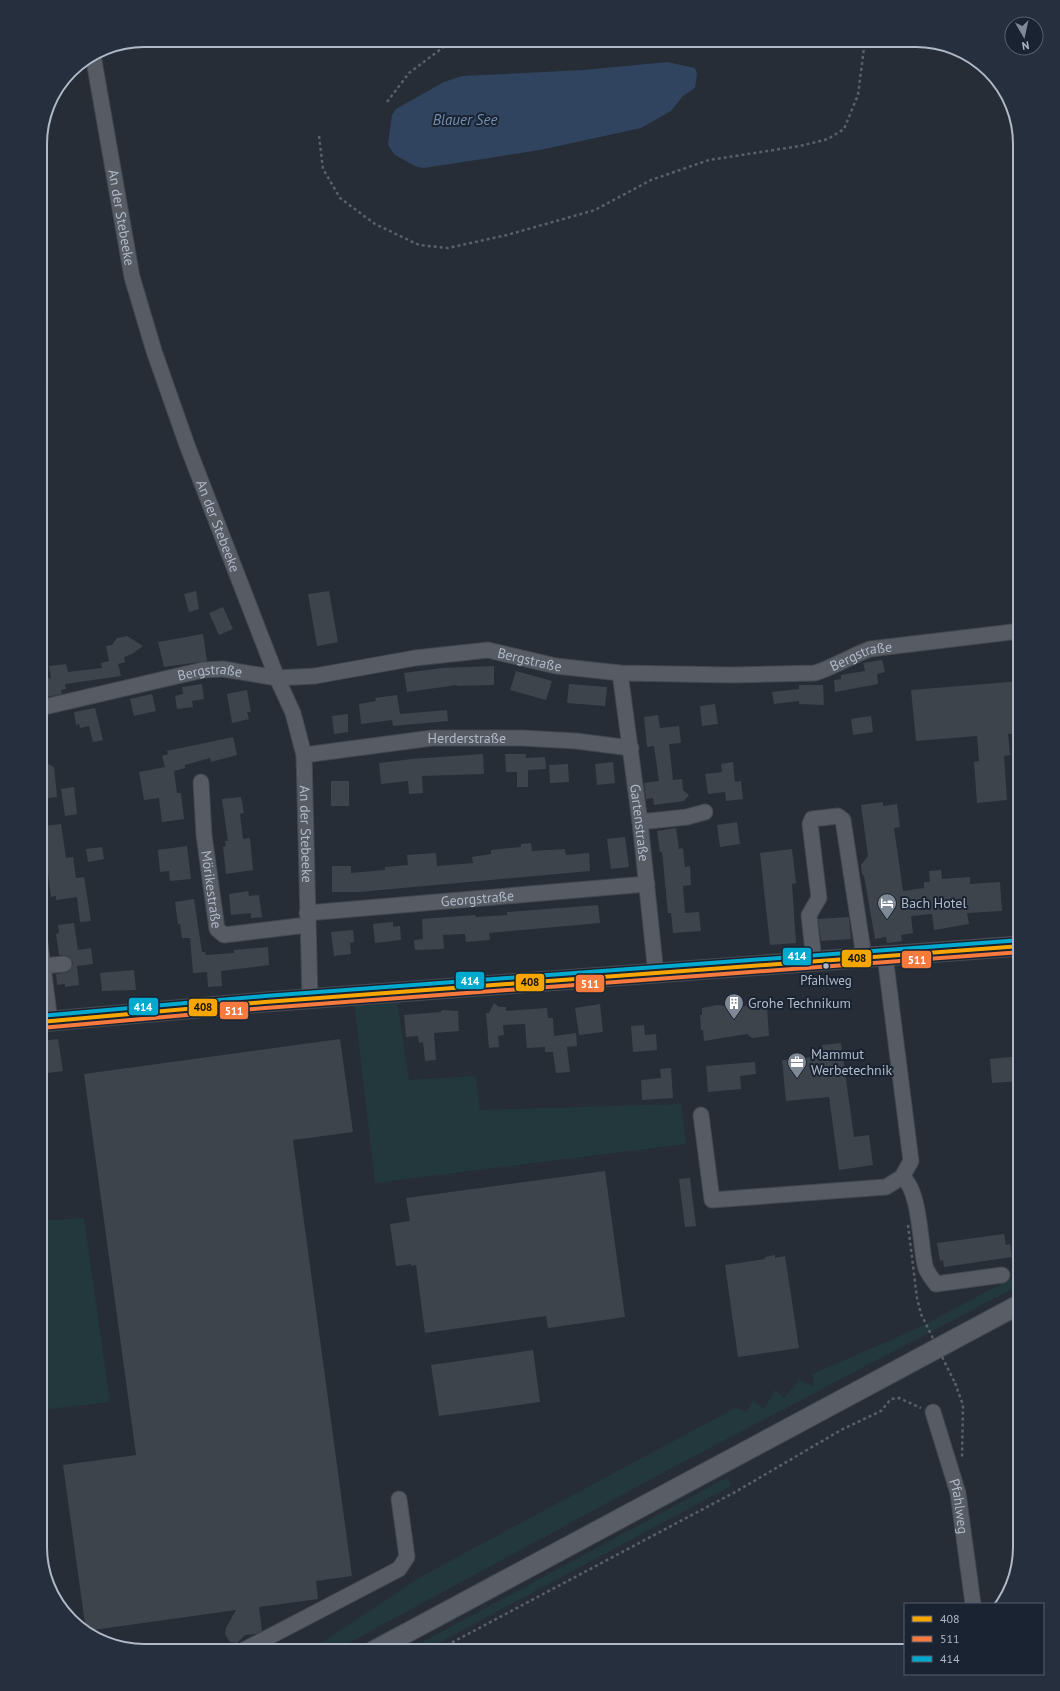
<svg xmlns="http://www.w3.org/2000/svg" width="1060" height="1691" font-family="'PT Sans',sans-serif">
<rect width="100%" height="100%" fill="#262d36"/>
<path fill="#23383c" d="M397 1000 409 1080 476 1076 480 1110 681 1104 686 1144 375 1183 354 1002Z
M84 1218 110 1402 40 1410V1221Z
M1020 1274V1285L668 1470 334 1651H309L422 1576 735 1408 747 1412 753 1400 764 1409 775 1390 784 1398 799 1380 814 1386 812 1374 918 1328Z
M728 1477 731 1486 424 1651H406Z"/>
<path fill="#30445f" d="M667 62 695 68 697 74 695 88 683 96 671 111 641 128 540 150 424 168 415 166 395 155 390 148 388 144 392 115 396 109 444 82 462 76 584 70Z"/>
<path fill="#3e444c" d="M196 591 199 609 189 612 184 594Z
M329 591 338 642 317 646 308 594Z
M223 607 233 629 219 635 209 613Z
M203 634 207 661 164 667 158 642Z
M127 636 143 646 132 654 124 657 125 662 118 664 121 676 65 684 66 689 61 690 62 694 42 698 40 680 51 678 49 666 66 664 68 672 102 668 101 663 109 661 106 646 112 645 117 638Z
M882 660 885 672 877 674 878 684 835 692 834 680 841 679V675L865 671 863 663Z
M494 666V685L457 686V685L407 692 404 673 442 668Z
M516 671 552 681 546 700 510 690Z
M1020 681V733L1008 734 1010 755 1004 756 1007 800 977 803 974 762 979 761 977 736 916 741 911 690Z
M202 684 204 699 192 701 193 707 177 709 175 696 183 694 182 687Z
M569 684 607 687 605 706 567 703Z
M799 685H823L824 705 799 704V701L774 704 772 692 799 689Z
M247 690 251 712H247L249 719 232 723 227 694Z
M152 694 156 711 134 716 130 699Z
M397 695 400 714 447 710 448 721 393 726 392 720 361 724 359 704 376 701 375 698Z
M715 704 718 724 702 726 700 706Z
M95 708 103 740 93 742 89 726 80 728 79 724 76 725 74 712Z
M348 714V732L334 734 332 716Z
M658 715 660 728 679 726 681 743 669 744 673 780 682 779 683 790 689 795 684 801 654 805 653 798 646 799 644 783 659 781 654 746 647 747 644 717Z
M871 716 873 732 853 735 851 719Z
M233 737 237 755 211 762 210 758 185 765V768L174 771 177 793H181L184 819 162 822 159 798 144 800 139 772 165 767 162 756 168 754 167 751Z
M483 754 484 774 422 776 423 793 409 794 408 781 381 784 379 763 412 759Z
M505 754H526V758L545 757 546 769 528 770V787H517V772H506Z
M40 760 54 767 57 797 40 799Z
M613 762 615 783 597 785 595 764Z
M733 762 735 782 741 781 743 799 726 801 725 792 708 794 705 774 722 772 721 764Z
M568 764 569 782 550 783 549 765Z
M331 781H349V806H331Z
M74 787 77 814 65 816 61 789Z
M241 797 244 813 240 814 243 839 250 838 253 870 226 874 223 847 226 846 225 841H228L222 799Z
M883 802V806L897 804 900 827 894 828 903 891 924 888V882H930L929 871 941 870 942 879 970 877V884L1000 882 1002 911 967 913 969 924 934 930 932 914 911 916 913 933 901 935 902 941 887 943 886 937 875 939 864 876 862 874 861 865 868 856 861 805Z
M737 822 740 844 720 847 717 825Z
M61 824 66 858 73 857 76 878 84 877 91 921 80 922 77 897 56 900V896L51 897 43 835H46L45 826Z
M676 828 679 849 683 848 685 867 690 866 691 885 683 886 685 913 699 912 701 931 673 933 671 913H668L662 852H660L657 831Z
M625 837 629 867 611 869 607 839Z
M531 843 532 851 565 849 566 855 589 853 590 871 359 892H332V866H351V873L385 870V867L408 865 407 855 436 853 437 866 473 863 472 857 491 854V850L521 847V844Z
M187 846 191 879 170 881 169 871 160 872 158 850Z
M102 847 104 859 88 862 86 849Z
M792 849 796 883 792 884 796 943 770 945 760 853Z
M248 891 249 896 259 895 262 917 251 918V913L231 915 229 894Z
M194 899 202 952H205L206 955 234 953V950L268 947 269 965 221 971 222 986 208 987 207 972 193 973 190 938H182L180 924H178L175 902Z
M598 905 600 923 489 933 490 940 466 942 465 934 443 935 444 949 415 950 414 940 423 939 422 919 475 915 476 917 507 915V912Z
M849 917 851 939 821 941 818 919Z
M393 922V927L400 926 401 940 375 943 373 924Z
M74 923 78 950 91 948 93 964 77 966 79 985 65 987V984L57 985 56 974 69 972 73 963 68 956 59 955 56 934 59 933 58 925Z
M353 930 354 942 350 943 351 954 334 956 331 932Z
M134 970 136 990 102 991 100 973Z
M756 1000H764L769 1005 767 1007 769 1036 752 1038 747 1034 704 1041 703 1030H701L700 1015H702V1008L717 1005 725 1006 726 1008 746 1006 749 1002Z
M494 1003 499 1007H506V1011L547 1008 548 1018H553L554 1036 576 1033 577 1046 567 1047 570 1072 556 1073 553 1052H545V1047L527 1048 525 1024 503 1025 504 1035 498 1036 499 1047 489 1048 486 1013H489Z
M600 1004 603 1032 579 1035 575 1008Z
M442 1010 458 1011 459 1031 434 1033 436 1060 425 1061 423 1042 419 1043 418 1036 406 1037 404 1015 441 1012Z
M644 1025 645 1035 656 1034 657 1050 633 1052 631 1026Z
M58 1039 63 1071 40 1074V1041Z
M340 1039 353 1132 293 1140 352 1576 316 1581 318 1599 259 1607 262 1631 256 1634 245 1635 237 1643 230 1642 225 1634 226 1628 236 1610 86 1631 63 1465 136 1455 84 1074Z
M841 1043 854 1137 869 1135 873 1165 839 1170 829 1097 786 1101 782 1060 823 1056 822 1045Z
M1020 1056V1081L992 1083 990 1059Z
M755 1062 756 1074 740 1076 741 1089 708 1092 706 1066Z
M671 1068 673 1098 642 1100 641 1080 661 1078 660 1069Z
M605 1171 625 1317 548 1328 546 1316 425 1333 416 1265 411 1266V1264L396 1266 390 1224 410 1221 406 1198Z
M690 1178 696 1226 685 1227 679 1179Z
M1004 1234 1006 1245 1010 1244 1012 1257 944 1267 943 1260 940 1261 937 1243Z
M775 1255V1258L785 1256 799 1348 738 1357 725 1265 765 1259V1257Z
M533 1350 540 1402 439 1416 431 1365Z"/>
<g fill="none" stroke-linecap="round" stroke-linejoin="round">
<g stroke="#43474e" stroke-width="17">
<g id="minor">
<path id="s1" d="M93 55 132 277 154 351 187 445 277 678 293 713 304 755 310 999"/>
<path id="s2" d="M620 673 640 822 656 974"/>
<path id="s3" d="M40 708 203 670 223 669 277 678 315 676 415 658 488 650 556 666 620 673 733 675 815 673C834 667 851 656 870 649L1020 631"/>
<path id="s4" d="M304 755 432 738H522L576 741 631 748"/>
<path id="s5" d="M201 782 204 835 217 929 224 935 307 925"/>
<path d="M640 822 687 817 705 812"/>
<path id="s6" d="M307 913 647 884"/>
<path d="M40 944 50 1021"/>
<path d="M814 961 809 915 819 898 810 824 812 819 838 816 843 820 864 957"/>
<path d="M43 966 64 964"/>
<path d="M701 1115 712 1200 886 1187 902 1177 911 1161 885 956"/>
<path d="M902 1177C920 1189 920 1244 925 1265 926 1272 932 1278 936 1284L1002 1275"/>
<path id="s7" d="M933 1412 958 1493 973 1604"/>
<path d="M242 1651 399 1569 407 1557 399 1499"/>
</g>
</g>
<g stroke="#434952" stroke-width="21">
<path id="major" d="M40 1022 265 1002 1020 946
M373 1651 1020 1304"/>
</g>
<path stroke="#5a6067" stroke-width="2.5" stroke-dasharray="3 3" stroke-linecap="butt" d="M387 102 409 73 453 40
M319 136 323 169 340 198 375 224 419 245 448 248 507 235 595 210 651 180 709 160 800 146 828 139 844 129 858 95 865 40
M955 1383 963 1405 962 1457
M436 1651 737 1491 841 1430 881 1411 891 1399 899 1398 921 1408"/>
<use href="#minor" stroke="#565b64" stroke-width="15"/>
<use href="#major" stroke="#595e66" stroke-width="19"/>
<path stroke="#5a6067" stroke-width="2.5" stroke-dasharray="3 3" stroke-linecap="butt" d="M908 1225 917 1298 921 1314 955 1383"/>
<g stroke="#192331" stroke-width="7">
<path id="bus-1" d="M40 1022 265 1002 1020 946"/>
</g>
<g stroke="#192331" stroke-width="7">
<path id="bus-2" d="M41 1028 265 1008 1020 952"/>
</g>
<g stroke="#192331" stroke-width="7">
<path id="bus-3" d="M40 1016 265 996 1020 940"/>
</g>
<use href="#bus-1" stroke="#f7a600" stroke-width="4"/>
<use href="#bus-2" stroke="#f6793e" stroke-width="4"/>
<use href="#bus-3" stroke="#00a9ce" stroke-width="4"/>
</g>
<defs>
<g id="hotel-pin" transform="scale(1)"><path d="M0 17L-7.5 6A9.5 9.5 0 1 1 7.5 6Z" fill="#7f8895" stroke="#192331"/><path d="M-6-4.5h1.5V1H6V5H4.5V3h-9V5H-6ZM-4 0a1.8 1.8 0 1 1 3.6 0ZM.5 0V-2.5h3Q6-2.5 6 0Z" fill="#fff"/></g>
<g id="building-pin" transform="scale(1)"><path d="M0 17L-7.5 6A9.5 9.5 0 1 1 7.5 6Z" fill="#7f8895" stroke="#192331"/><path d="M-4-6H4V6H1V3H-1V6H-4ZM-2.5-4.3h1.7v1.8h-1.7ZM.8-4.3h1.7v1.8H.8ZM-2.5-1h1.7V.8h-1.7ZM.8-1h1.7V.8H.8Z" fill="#fff"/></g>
<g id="office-pin" transform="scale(1)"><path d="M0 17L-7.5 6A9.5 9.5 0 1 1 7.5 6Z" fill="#7f8895" stroke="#192331"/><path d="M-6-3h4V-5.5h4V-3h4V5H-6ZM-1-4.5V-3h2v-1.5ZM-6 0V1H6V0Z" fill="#fff"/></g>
</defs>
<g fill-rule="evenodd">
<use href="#hotel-pin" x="887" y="903"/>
<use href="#building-pin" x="734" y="1003"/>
<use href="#office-pin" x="797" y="1062"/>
</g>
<circle fill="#afb9c8" stroke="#192331" stroke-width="1.5" cx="826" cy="966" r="3.5"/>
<g text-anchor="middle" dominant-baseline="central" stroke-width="4" stroke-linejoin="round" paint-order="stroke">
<g font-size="13" fill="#afb9c8" stroke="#192331">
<text x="826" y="980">Pfahlweg</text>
</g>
<g font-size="14" fill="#afb9c8" stroke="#192331">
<text stroke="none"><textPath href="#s1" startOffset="165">An der Stebeeke</textPath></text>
<text stroke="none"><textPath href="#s1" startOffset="489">An der Stebeeke</textPath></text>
<text stroke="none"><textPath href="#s3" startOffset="834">Bergstraße</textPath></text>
<text stroke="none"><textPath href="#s3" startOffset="498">Bergstraße</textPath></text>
<text stroke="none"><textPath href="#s3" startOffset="174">Bergstraße</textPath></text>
<text stroke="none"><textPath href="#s4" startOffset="164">Herderstraße</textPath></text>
<text stroke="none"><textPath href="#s2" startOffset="151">Gartenstraße</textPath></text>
<text stroke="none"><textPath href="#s1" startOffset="813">An der Stebeeke</textPath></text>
<text stroke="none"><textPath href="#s5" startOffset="108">Mörikestraße</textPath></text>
<text stroke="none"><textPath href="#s6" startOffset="171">Georgstraße</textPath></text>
<text stroke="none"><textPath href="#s7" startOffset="98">Pfahlweg</textPath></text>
</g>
<g font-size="14" fill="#afb9c8" stroke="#192331" text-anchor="start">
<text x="901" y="903">Bach Hotel</text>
<text x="748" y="1003">Grohe Technikum</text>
<text x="811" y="1054">Mammut<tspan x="811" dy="16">Werbetechnik</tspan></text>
</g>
<g font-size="15" font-style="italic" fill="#748fb2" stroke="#192331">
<text x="465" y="119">Blauer See</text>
</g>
</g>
<path d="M0 0H1060V1691H0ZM144 47H916A97 97 0 0 1 1013 144V1547A97 97 0 0 1 916 1644H144A97 97 0 0 1 47 1547V144A97 97 0 0 1 144 47Z" fill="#252f3d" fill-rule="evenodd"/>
<path fill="none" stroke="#afb9c8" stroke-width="2" d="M144 47H916A97 97 0 0 1 1013 144V1547A97 97 0 0 1 916 1644H144A97 97 0 0 1 47 1547V144A97 97 0 0 1 144 47Z"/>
<g stroke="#192331" stroke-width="1.5">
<rect x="782" y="947" width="30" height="19" rx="4" fill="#00a9ce"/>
<rect x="841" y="949" width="31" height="19" rx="4" fill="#f7a600"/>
<rect x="901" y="950" width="31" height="19" rx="4" fill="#f6793e"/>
<rect x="455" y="971" width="30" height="19" rx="4" fill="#00a9ce"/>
<rect x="515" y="973" width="30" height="19" rx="4" fill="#f7a600"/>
<rect x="575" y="974" width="30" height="19" rx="4" fill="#f6793e"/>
<rect x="128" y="997" width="31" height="19" rx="4" fill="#00a9ce"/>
<rect x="188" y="998" width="30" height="19" rx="4" fill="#f7a600"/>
<rect x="219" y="1001" width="30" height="19" rx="4" fill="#f6793e"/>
</g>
<g font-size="11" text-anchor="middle" font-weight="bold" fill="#fff">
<text x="797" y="960">414</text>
<text x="917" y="964">511</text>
<text x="470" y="985">414</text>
<text x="590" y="988">511</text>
<text x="143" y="1011">414</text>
<text x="234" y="1015">511</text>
</g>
<g font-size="11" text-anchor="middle" font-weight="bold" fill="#111">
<text x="857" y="962">408</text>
<text x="530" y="986">408</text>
<text x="203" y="1011">408</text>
</g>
<rect x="904" y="1603" width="140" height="72" fill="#192331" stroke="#555f6d"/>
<rect x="912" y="1616" width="20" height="6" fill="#f7a600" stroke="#555f6d"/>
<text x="940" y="1623" font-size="12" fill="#afb9c8">408</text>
<rect x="912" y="1636" width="20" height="6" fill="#f6793e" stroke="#555f6d"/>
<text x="940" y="1643" font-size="12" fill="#afb9c8">511</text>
<rect x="912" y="1656" width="20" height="6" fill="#00a9ce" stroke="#555f6d"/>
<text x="940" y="1663" font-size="12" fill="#afb9c8">414</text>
<g transform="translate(1024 36) rotate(171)"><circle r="19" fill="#192331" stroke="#555f6d"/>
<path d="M0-3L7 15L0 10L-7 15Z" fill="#7f8895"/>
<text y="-6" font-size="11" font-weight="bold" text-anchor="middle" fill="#afb9c8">N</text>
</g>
</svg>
